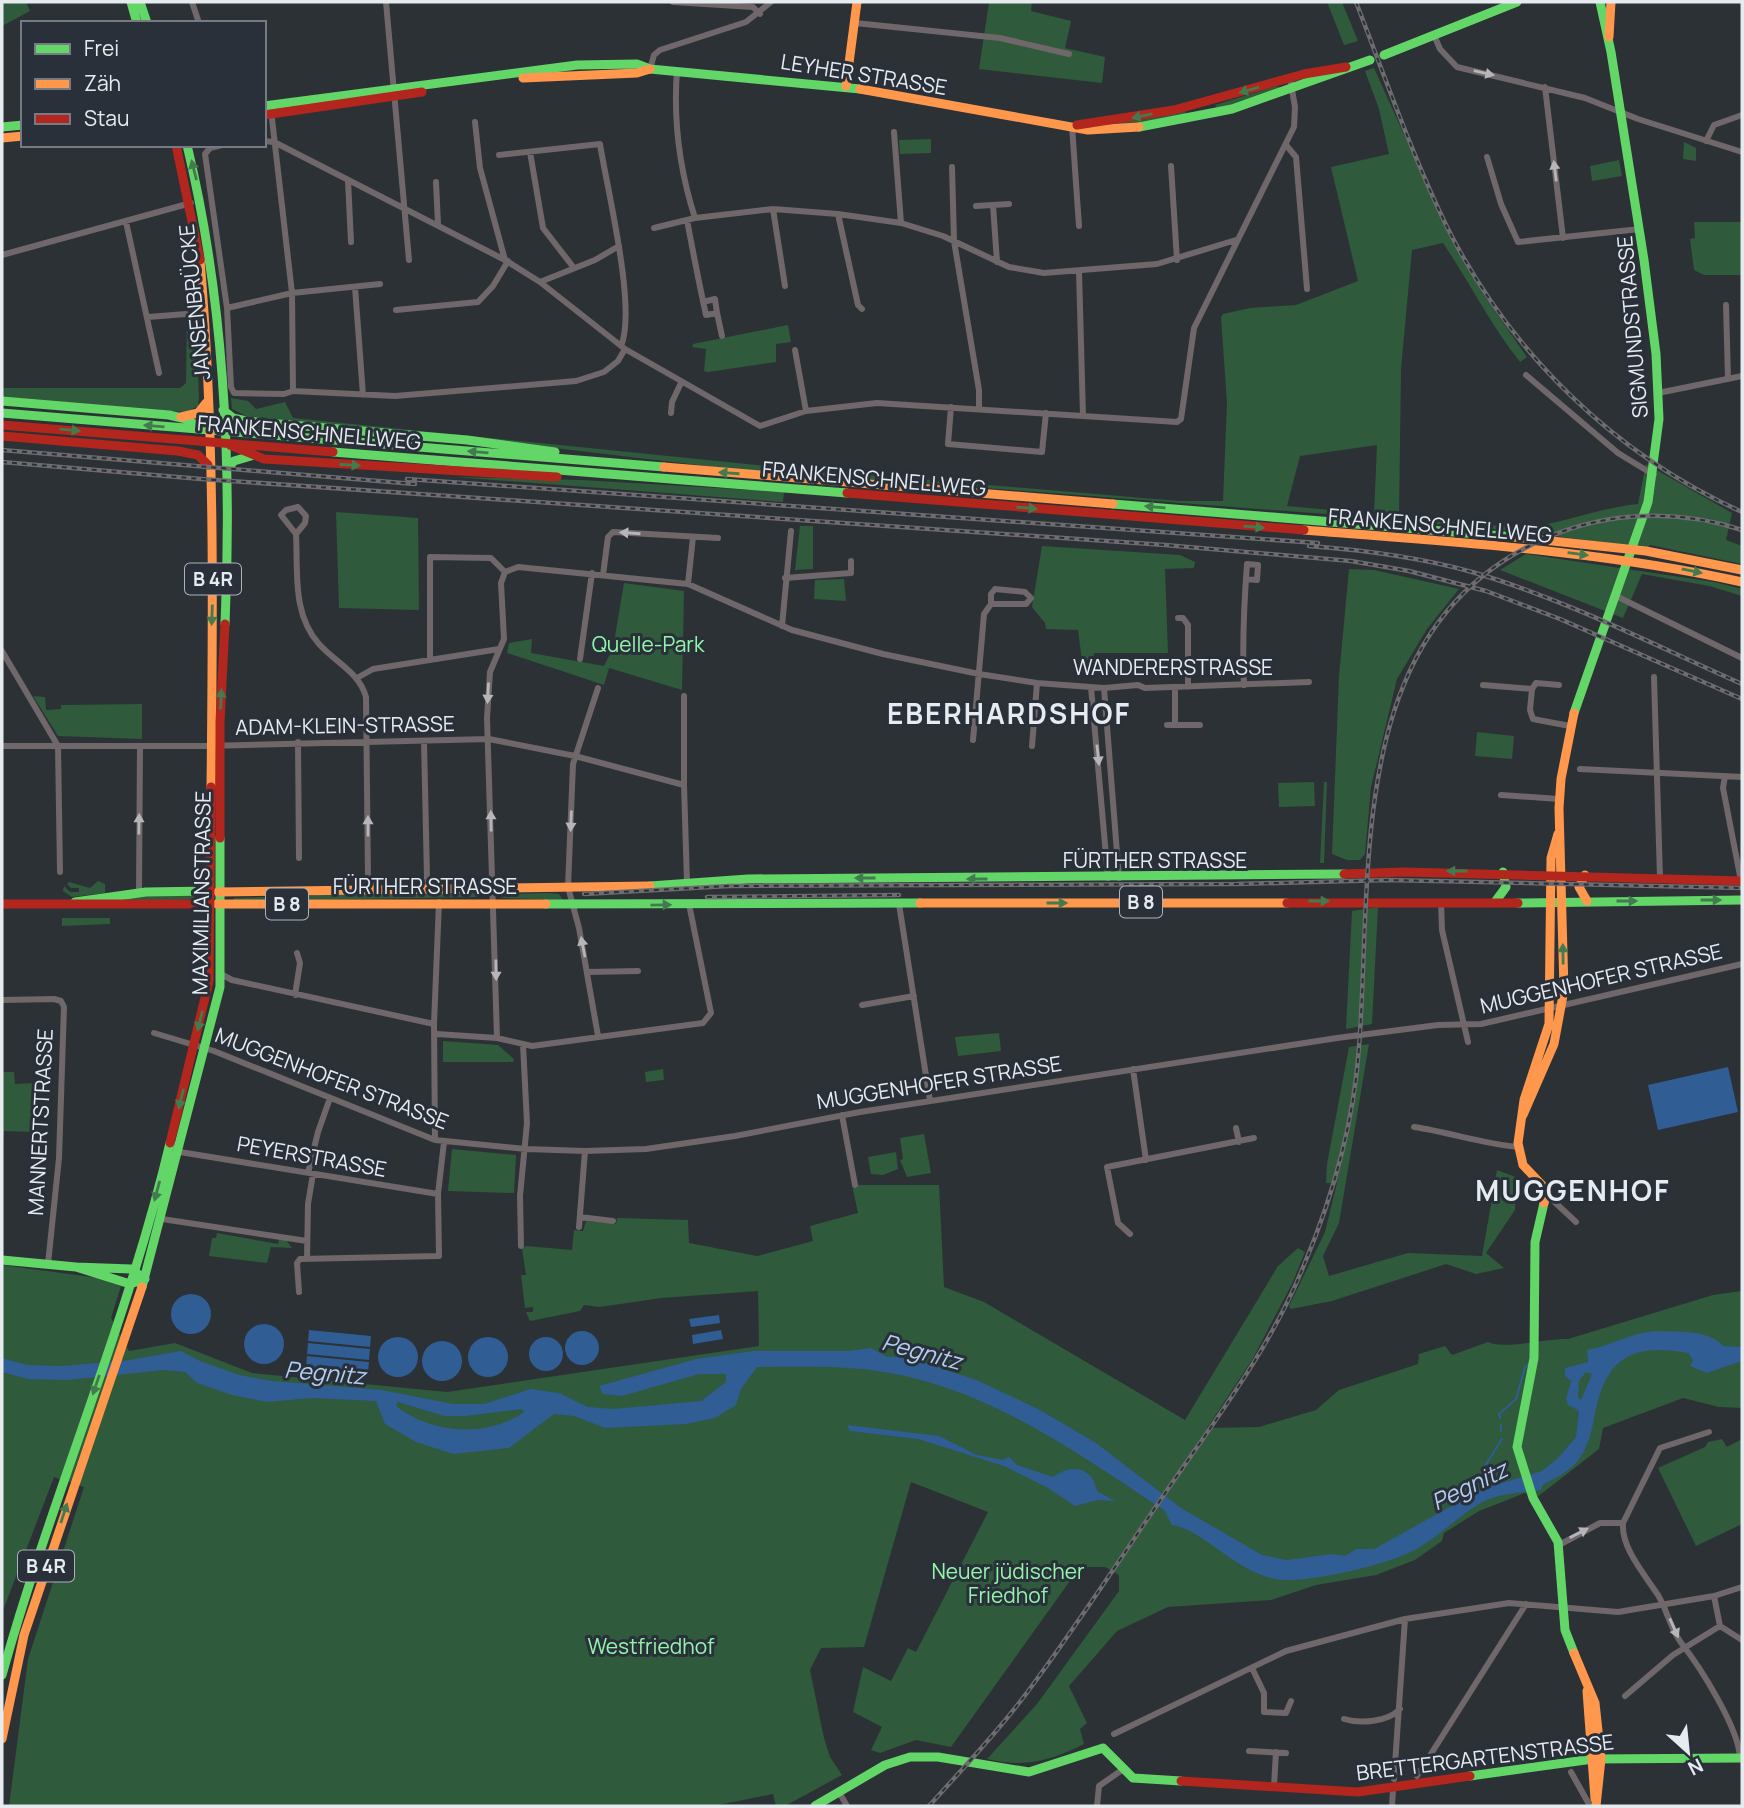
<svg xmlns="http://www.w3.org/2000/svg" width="1744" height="1808" font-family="Manrope,sans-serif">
<rect width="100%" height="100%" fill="#2c3136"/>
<path fill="#2f5a3b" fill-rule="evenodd" d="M2 2H26L30 11 2 26Z
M989 2H1032L1031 11 1071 21 1065 48 1105 57 1102 83 979 69Z
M1327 2H1342L1358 41 1344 45Z
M1374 68 1452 241 1487 300 1527 357 1520 362C1490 324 1470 283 1443 243L1412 250 1401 369 1399 518 1527 528C1565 522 1600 508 1638 504L1646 464 1732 513 1726 540 1742 546V564L1650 545 1647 548 1525 532 1352 516 723 468 452 436 246 416 232 409 231 398 248 401 256 409 285 402 293 418 787 468 1179 501H1223L1227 403 1221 317 1223 314 1250 308 1296 305 1358 281 1331 167 1389 154 1379 109 1365 71ZM1377 445 1374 514 1287 506 1300 456Z
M1276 86 1283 88 1218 109 1215 105Z
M1185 110 1186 115 1180 117 1106 127 1104 124Z
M931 139V153L900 154 899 140Z
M1684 142 1696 148V161L1683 159Z
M1619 160 1622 176 1592 181 1590 166Z
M1694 222H1742V275H1704L1694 270 1690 239 1695 238Z
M187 319 196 320 199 397 198 406 187 412 2 399V388H180L186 383Z
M788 325 791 342 776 344V362L708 372 704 371 706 349 692 347 693 344Z
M454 477 582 480 784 492 783 502Z
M336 512 418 518 419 610 339 608Z
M800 526H813V569L795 570Z
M1042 546 1180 555 1195 562 1194 568 1165 569 1168 653H1094L1093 660 1082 661 1078 630 1046 629 1045 623 1032 607Z
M1526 554 1714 582 1742 589V596L1709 586 1642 574 1623 618 1500 570Z
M1349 569 1374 570 1459 589 1427 629 1397 679 1371 787 1365 854 1360 860H1347L1332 854 1339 676Z
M844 579 846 601 814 599 815 580Z
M624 583 684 591 682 690 609 668 604 685 507 653 509 643 532 639 531 653 604 666 613 648Z
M33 696 45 697 46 710 61 709V705L142 704V739L58 736Z
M1477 732 1514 736 1512 759 1475 756Z
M1314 782 1315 806 1279 807 1278 783Z
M1324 782H1327L1324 863H1320Z
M98 881 105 884V893L72 897 63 891 64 886 70 892H79V888H71L67 884 69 882 90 888Z
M376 893H479V897L234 901V898Z
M549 893 559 894 563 900 501 898 509 894Z
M144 894H194V899L106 903Z
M1378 907 1372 1024 1346 1029 1352 911Z
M62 918H110V924L62 926Z
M999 1033 1001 1051 958 1056 955 1037Z
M443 1041 498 1045 514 1059 513 1062H443Z
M1369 1044 1339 1223 1323 1256 1329 1276 1408 1253 1482 1256 1497 1170 1521 1179 1516 1189 1515 1210 1486 1253 1504 1268 1476 1274 1446 1264 1332 1301 1291 1309 1289 1306 1325 1232 1337 1183H1326L1327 1164 1349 1047Z
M663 1069 664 1080 646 1082 645 1072Z
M2 1072H14L15 1084 36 1083 35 1132 4 1131 3 1145Z
M924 1134 931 1173 907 1177 900 1160 903 1159 900 1138Z
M452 1149 516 1155 514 1193 448 1191Z
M896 1152 898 1169 883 1175 871 1174 868 1157Z
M852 1185H939L944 1287 984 1302 1185 1420 1278 1266 1298 1248 1305 1252 1292 1284 1252 1360 1207 1428 1259 1427 1316 1410 1339 1390 1418 1364 1419 1354 1445 1346 1452 1355 1488 1342C1504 1350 1548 1338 1568 1339L1713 1295 1742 1291V1408L1719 1407 1683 1398 1603 1428 1599 1449 1536 1498 1525 1493 1479 1511 1444 1533 1442 1541 1415 1560 1376 1575 1316 1585 1271 1600 1168 1607 1117 1631 1069 1686 1087 1723 1080 1729 1084 1744C1050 1761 1025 1768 987 1759L1037 1704 1119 1591V1575L1105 1567H1080L951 1747 916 1740 880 1753 871 1750 882 1727 853 1712 863 1667 891 1681 908 1648 916 1652 988 1512 911 1482 864 1647 821 1648 810 1670 824 1738 830 1757 842 1775 785 1806H776L773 1794 713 1806H9L28 1659 84 1487 54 1477 2 1613V1265L99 1278 121 1286 111 1318 129 1351 175 1343 252 1373 447 1392 759 1346 758 1291 661 1298 600 1307 584 1305 580 1311 530 1321 526 1312H533V1307L525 1308 521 1275H526L522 1249 526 1246 572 1250 574 1230 583 1231 586 1221 616 1224 617 1218 688 1220 689 1243 757 1256 813 1241 810 1226 858 1213Z
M217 1233 278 1244 279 1239 286 1240 292 1248 271 1247 267 1263 209 1256 212 1238H216Z
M1722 1439 1727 1447 1742 1439V1524L1696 1546 1658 1468 1705 1447 1708 1442Z"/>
<path fill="#2f5d94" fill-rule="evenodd" d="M1728 1067 1738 1112 1658 1130 1648 1085Z
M171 1314a20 20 0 1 1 40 0a20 20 0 1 1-40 0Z
M719 1315 720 1323 691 1327 689 1319Z
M244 1344a20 20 0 1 1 40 0a20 20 0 1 1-40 0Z
M309 1330 371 1336 370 1347 308 1341Z
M721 1330 723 1339 693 1344 692 1335Z
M1656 1331C1676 1332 1709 1329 1723 1346L1742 1347V1361L1707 1373 1690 1366 1693 1360 1688 1353C1637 1344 1608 1354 1596 1409 1592 1429 1589 1449 1575 1464 1567 1473 1553 1479 1543 1485L1541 1490C1520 1493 1498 1493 1479 1504 1454 1519 1432 1544 1404 1555 1374 1567 1323 1579 1290 1580 1242 1582 1207 1530 1172 1525L1164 1510C1077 1453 990 1389 884 1372 843 1365 799 1367 757 1367L741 1389 736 1405 715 1418 686 1424 605 1428 574 1416 554 1414 509 1448 453 1454 416 1442 385 1424 376 1401 312 1398 267 1402 232 1395 197 1383 185 1372 164 1370 67 1380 28 1379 2 1372V1358L27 1365 61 1366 123 1361 181 1351 200 1361 239 1375 272 1381 382 1390 453 1404H484L531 1389 559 1393 588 1407 614 1409 701 1401 726 1382V1374H699L622 1396 603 1394 599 1386 696 1359 753 1351H849L871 1348 887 1357 904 1356 979 1381 1040 1410 1096 1443 1181 1508 1262 1555 1287 1560 1332 1554 1345 1556 1356 1549H1374L1482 1489 1542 1471 1558 1458 1576 1437 1579 1411 1568 1405 1566 1399 1571 1381 1565 1376V1368L1588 1362 1587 1350C1611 1346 1632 1332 1656 1331ZM1586 1372 1592 1374 1581 1400 1578 1397 1579 1381ZM398 1402 444 1416H465L522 1409 524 1412C486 1438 432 1434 396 1406Z
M565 1348a17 17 0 1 1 34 0a17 17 0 1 1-34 0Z
M468 1357a20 20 0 1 1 40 0a20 20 0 1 1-40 0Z
M378 1357a20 20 0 1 1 40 0a20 20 0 1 1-40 0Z
M529 1354a17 17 0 1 1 34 0a17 17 0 1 1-34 0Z
M422 1361a20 20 0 1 1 40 0a20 20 0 1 1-40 0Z
M308 1343 370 1349 369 1360 307 1354Z
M307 1356 369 1362 368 1373 306 1367Z
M847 1425 939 1436 977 1455 1003 1460 1009 1457 1017 1465 1053 1477C1071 1463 1093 1467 1097 1491L1115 1501 1098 1500 1075 1506 1048 1488 1004 1466 918 1439 850 1431Z"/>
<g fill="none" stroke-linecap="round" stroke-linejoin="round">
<path stroke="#2f5d94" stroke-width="2" d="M1500 1418 1499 1414 1516 1399 1525 1367 1529 1364
M1501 1425V1431
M1491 1487 1485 1466 1502 1439"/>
<path stroke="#6f6769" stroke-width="6" d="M192 2 199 23
M386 2 409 260
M673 2 753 7 760 14
M855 23 1000 38 1069 54
M1434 35 1440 49 1457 67 1585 98 1638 119 1742 152
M650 69 654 55 660 50 746 22 771 2
M677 70C673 122 679 168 695 218
M1545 87 1563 238
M271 110 292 293 293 391
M475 122 480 168 505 260
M1072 126 1079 226
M894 132 901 223
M264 141 274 142 505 260 540 282 625 349 760 426 806 411 877 403 1177 422 1181 419 1194 328 1294 127 1295 107 1290 78
M1706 141 1714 125 1742 115
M222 145 210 148 205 154 227 308 231 387 234 393 284 394 293 391 395 396 576 381 604 372 618 361 625 349
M1286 145 1296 157 1307 289
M530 152 543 228 574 268
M499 155 600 144C607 189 637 308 621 346
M1487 157 1501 204 1518 242 1640 229
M1171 166 1177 260
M952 167 954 241 979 390V409
M348 180 351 242
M436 182 438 224
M993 205 997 262
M976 206 1009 204
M773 209 785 286
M838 214 858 305 862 309
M687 220C693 252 699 283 706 315L717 313 715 299 703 302
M126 222 159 373
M654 228 695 218 773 209 838 214 901 223 943 236 1009 267 1044 273 1157 264 1236 240
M2 255 191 203
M1079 271 1083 416
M540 282 595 260 619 246
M355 287 363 395
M1726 305 1728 379
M227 308 292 293 380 284
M396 310 478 302 493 286 508 261
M717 313 722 336
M148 317 186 314
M795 350 806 411
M1526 375 1618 453 1654 475
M1658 393 1742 376
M951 407 948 444 1042 452 1046 413
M671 413 672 402 681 383
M296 534 281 515 286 510 298 507 306 516 305 523 296 534C298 572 292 614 319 644 336 663 359 672 366 697L368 878 377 891
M505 572 518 567 688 584 792 630 883 654 979 674 1037 683 1104 688 1138 685 1145 688 1309 682
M603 575 608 537 613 532 718 538
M785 578 851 573V561
M688 584 693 537
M1616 596 1742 658
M1178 618H1183L1188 625V687
M782 626 791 531
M2 651 58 746 60 872
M430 659V557L491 558 505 572
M580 659 592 573
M1654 677 1660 878
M357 678 373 669 499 649
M1244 685C1242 644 1244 604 1247 564L1258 565 1257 580 1246 579
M1483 685 1532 689 1536 683 1559 685
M1091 687 1108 878
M598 688 573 764 568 887 579 928 598 1036
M1104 688 1119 878
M1175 688V725
M1532 689 1530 710 1533 719 1570 726
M1167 725H1200
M973 740 984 614 991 604H1026L1031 598 1025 592 995 589 991 594V604
M298 742 299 858
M2 746H205L489 739 575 756 684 785 687 883
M1032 746 1037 683
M1580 769 1742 777
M1725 776 1723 788 1741 881
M684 785V696
M1501 795 1559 799
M419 890 427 878 424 741
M139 892 140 746
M1441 902 1442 930 1468 1042
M899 904 930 1101
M588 972 638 971
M221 974 232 980 434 1024
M295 995 300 963 297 953
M2 1000 54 999 61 1001 64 1007 59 1158 48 1264
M862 1005 914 996
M154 1033 214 1051 435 1140 526 1149 585 1151 646 1149 735 1136 860 1112 1337 1038 1438 1025 1481 1024 1742 964
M437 1034 497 1038 532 1046 703 1023 711 1013 689 904
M497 1038 487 718 490 672 504 639 501 583 505 572
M1133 1069 1146 1160
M842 1115 855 1185
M1414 1127C1449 1132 1482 1144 1518 1147
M1236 1128 1239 1142
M435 1140 434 1024 439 902
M180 1152 438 1194
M308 1173 318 1132 330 1098
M1546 1194 1576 1222
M580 1217 613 1221
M162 1219 307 1241
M579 1227 585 1151
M1130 1234 1118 1223 1107 1167 1254 1138
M521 1246 520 1196 527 1123 523 1044
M307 1259 308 1204 313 1174
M299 1292 297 1263 300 1259 439 1256 438 1194 444 1142
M1623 1523C1621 1548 1645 1575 1658 1595 1667 1610 1671 1630 1682 1644 1700 1667 1739 1728 1740 1758
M1559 1545 1600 1523H1623L1660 1448 1709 1432
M1720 1626 1742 1640
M1252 1668 1264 1693V1712L1286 1713 1291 1701
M1625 1696 1673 1655 1720 1626 1714 1596
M1344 1719C1360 1724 1388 1722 1400 1709
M1114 1734 1286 1651 1405 1619 1509 1603 1618 1612 1714 1596 1742 1587
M1249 1751 1286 1753
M1571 1772 1590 1806
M1417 1776 1526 1604
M1394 1779 1405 1619
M1274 1786 1276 1752
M839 1792 847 1806
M1097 1806 1099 1786 1122 1770
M1392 1806 1393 1789"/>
<path stroke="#63d668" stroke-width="9" d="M131 2 137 23
M140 2 147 23
M1384 55 1517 2
M264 106 577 65 637 64 650 69 860 89
M2 127 23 125
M1139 127 1232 109 1370 60
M187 145C224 298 232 467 225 624
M2 401 169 415 186 419 201 428
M223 410 233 418 246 421 467 440 555 452
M2 413 664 467
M333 452 847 493
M227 469 234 461 251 456
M1113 504 1515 537
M1574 713 1648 502 1659 419 1656 354 1644 260 1611 52 1600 2
M650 886 748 879 1344 874
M75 902 146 892 210 891
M1495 902 1506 887 1503 872
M1518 903 1742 900
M546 904 920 903
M1544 1203 1535 1242 1534 1358 1517 1447 1533 1498 1558 1542 1565 1630 1574 1653
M2 1260 76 1267 130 1284 145 1279 131 1269 76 1267
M142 1287 220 987V838
M2 1675C52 1496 127 1324 170 1143
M1470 1776 1593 1759 1742 1758
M815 1806 885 1765 910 1757H938L1029 1772 1103 1748 1133 1778 1181 1781"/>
<path stroke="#ff974d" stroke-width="9" d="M1609 37 1611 2
M523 78 637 73 650 69
M846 86 857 2
M860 89 1088 130 1139 127
M2 138 23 136
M200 260C215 435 213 611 211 787
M181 417 198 413 206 403
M664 467 1113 504
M1304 530C1450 542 1598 550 1742 582
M1515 537 1646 551 1742 570
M1585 875 1579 887 1587 901
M218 892 650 886
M920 903H1287
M217 904H546
M1523 1115 1554 1044 1564 990 1559 808 1561 779 1574 713
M1544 1203 1546 1194 1542 1185 1523 1165 1518 1143 1524 1100 1549 1024 1551 858 1558 834
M1574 1653 1595 1703 1601 1759 1596 1806
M1587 1691 1595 1799
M2 1739 24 1635 142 1287"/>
<path stroke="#b3261e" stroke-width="9" d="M264 115 422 92
M1077 125 1174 110 1304 74 1346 67
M176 145 200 260
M2 425 333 452
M2 436 178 451 198 455 208 465
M230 445 264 459 557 477
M847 493 1304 530
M220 838V722L225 624
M1344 874 1404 872 1742 881
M1287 903H1518
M2 904H210
M170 1143 209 981 211 787
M1181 1781 1358 1792 1470 1776"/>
<g stroke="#6e6c6e" stroke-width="4.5">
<path id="rail" d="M1356 2C1385 77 1412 155 1447 227 1511 354 1614 454 1742 512
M2 450 415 484
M2 462 201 479 1165 545 1351 561 1409 571 1486 591 1560 619 1742 699
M407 479 1318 543
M1309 546C1363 550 1419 557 1472 572 1565 599 1654 645 1742 684
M584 894 729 886 1237 884 1388 880 1742 888
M707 897 899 895
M929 1806C966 1765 1005 1724 1037 1679 1083 1616 1126 1550 1170 1486 1219 1415 1272 1345 1304 1265 1333 1196 1354 1122 1359 1047 1373 865 1344 626 1546 538 1608 511 1678 509 1742 530"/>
</g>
<use href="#rail" stroke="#293039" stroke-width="2" stroke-dasharray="5" stroke-linecap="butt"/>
</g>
<defs><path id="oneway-solid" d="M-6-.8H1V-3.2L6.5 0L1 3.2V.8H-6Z" transform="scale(1.75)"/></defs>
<g fill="#b6b6ba">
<use href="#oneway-solid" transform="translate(1484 73) rotate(13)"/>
<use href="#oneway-solid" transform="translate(1555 171) rotate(-97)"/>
<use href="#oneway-solid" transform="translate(630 533) rotate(-176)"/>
<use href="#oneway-solid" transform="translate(488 693) rotate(93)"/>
<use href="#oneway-solid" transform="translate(1098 755) rotate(84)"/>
<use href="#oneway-solid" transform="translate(491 821) rotate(-91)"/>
<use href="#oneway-solid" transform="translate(571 821) rotate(92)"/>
<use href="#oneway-solid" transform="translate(139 824) rotate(-89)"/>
<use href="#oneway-solid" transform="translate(368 826) rotate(-90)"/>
<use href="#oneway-solid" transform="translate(583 947) rotate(-101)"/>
<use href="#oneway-solid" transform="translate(496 970) rotate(89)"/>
<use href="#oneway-solid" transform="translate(1579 1533) rotate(-27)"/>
<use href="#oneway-solid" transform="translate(1674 1628) rotate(66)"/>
</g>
<g fill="#437b4e">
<use href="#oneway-solid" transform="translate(1249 90) rotate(164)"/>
<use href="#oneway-solid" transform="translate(1142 116) rotate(169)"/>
<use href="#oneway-solid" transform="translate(194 170) rotate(-104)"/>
<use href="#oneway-solid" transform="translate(154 426) rotate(-175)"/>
<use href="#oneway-solid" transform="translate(70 430) rotate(5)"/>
<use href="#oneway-solid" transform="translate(478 452) rotate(-175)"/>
<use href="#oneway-solid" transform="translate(350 465) rotate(4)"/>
<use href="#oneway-solid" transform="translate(729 473) rotate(-176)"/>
<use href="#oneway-solid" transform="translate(1155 507) rotate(-175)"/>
<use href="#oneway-solid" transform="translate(1027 508) rotate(5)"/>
<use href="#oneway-solid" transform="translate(1254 527) rotate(5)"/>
<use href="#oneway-solid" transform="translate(1578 554) rotate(7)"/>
<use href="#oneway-solid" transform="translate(1692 571) rotate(12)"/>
<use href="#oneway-solid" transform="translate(212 615) rotate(92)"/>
<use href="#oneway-solid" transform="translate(221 699) rotate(-87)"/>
<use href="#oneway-solid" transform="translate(1457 871) rotate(-180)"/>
<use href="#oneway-solid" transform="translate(865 878) rotate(180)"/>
<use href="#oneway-solid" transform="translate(977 879) rotate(180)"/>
<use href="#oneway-solid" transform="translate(1711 900)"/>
<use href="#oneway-solid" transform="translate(1319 901)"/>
<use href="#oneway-solid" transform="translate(1627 901)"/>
<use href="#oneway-solid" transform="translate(1057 903)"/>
<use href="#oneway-solid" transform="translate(661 905) rotate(-1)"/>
<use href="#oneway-solid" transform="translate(1563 954) rotate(-91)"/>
<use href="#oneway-solid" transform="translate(200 1021) rotate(104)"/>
<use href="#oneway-solid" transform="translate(181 1099) rotate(104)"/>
<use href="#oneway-solid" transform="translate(157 1191) rotate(105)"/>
<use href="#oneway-solid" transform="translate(96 1385) rotate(109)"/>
<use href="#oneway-solid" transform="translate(64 1513) rotate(-72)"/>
</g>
<g text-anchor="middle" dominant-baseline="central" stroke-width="6" stroke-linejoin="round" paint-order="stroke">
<g fill="#293039" stroke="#adb3b9" stroke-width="2">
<rect x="185" y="563.5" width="56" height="31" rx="5"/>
<rect x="1120" y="886.5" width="42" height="31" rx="5"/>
<rect x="266" y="888.5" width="42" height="31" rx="5"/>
<rect x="18" y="1550.5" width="56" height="31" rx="5"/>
</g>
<g font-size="19" font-weight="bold" fill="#e6ebf0">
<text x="213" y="579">B 4R</text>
<text x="1141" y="902">B 8</text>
<text x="287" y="904">B 8</text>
<text x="46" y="1566">B 4R</text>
</g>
<g font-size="21" fill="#e6ebf0" stroke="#293039">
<text transform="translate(864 74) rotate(9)">LEYHER STRASSE</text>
<text transform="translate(194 302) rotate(-96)">JANSENBRÜCKE</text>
<text transform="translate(1632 327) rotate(-95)">SIGMUNDSTRASSE</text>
<text transform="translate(309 432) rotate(5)">FRANKENSCHNELLWEG</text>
<text transform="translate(874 478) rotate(5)">FRANKENSCHNELLWEG</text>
<text transform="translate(1440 525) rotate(5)">FRANKENSCHNELLWEG</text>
<text x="1173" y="667">WANDERERSTRASSE</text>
<text transform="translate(345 725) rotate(-1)">ADAM-KLEIN-STRASSE</text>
<text x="1155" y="860">FÜRTHER STRASSE</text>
<text x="425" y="886">FÜRTHER STRASSE</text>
<text transform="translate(201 893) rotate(-89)">MAXIMILIANSTRASSE</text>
<text transform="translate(1601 978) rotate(-13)">MUGGENHOFER STRASSE</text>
<text transform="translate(332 1078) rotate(21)">MUGGENHOFER STRASSE</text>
<text transform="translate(939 1082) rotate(-9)">MUGGENHOFER STRASSE</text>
<text transform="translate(40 1122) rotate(-87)">MANNERTSTRASSE</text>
<text transform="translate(312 1156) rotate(10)">PEYERSTRASSE</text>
<text transform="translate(1485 1757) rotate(-7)">BRETTERGARTENSTRASSE</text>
</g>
<g font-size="21" fill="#92f5aa" stroke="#293039">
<text x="648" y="644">Quelle-Park</text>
<text x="1008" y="1571">Neuer jüdischer<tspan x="1008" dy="24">Friedhof</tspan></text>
<text x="651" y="1646">Westfriedhof</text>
</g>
<g font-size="23" font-style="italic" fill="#b3cef0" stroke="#293039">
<text transform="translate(922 1351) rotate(15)">Pegnitz</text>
<text transform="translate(325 1372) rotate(5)">Pegnitz</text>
<text transform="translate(1469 1485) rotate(-26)">Pegnitz</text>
</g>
<g font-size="28" font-weight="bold" letter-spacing="2" fill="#e6ebf0" stroke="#293039">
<text x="1009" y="713">EBERHARDSHOF</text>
<text x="1573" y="1190">MUGGENHOF</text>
</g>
</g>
<rect width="1744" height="1808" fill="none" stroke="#e6ebf0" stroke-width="7"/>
<rect x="21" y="21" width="245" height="126" fill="#293039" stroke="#757b82" stroke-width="2"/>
<rect x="35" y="44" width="35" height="10" fill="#63d668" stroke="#757b82" stroke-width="2"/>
<text x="84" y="56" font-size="21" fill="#e6ebf0">Frei</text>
<rect x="35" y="79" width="35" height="10" fill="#ff974d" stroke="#757b82" stroke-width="2"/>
<text x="84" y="91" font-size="21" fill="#e6ebf0">Zäh</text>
<rect x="35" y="114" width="35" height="10" fill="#b3261e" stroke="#757b82" stroke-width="2"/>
<text x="84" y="126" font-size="21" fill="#e6ebf0">Stau</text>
<g transform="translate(1688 1752) rotate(153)" stroke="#293039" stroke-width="5" paint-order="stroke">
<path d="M0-5L12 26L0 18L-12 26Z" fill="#e6ebf0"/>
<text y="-10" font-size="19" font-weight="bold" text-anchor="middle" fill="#e6ebf0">N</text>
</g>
</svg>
